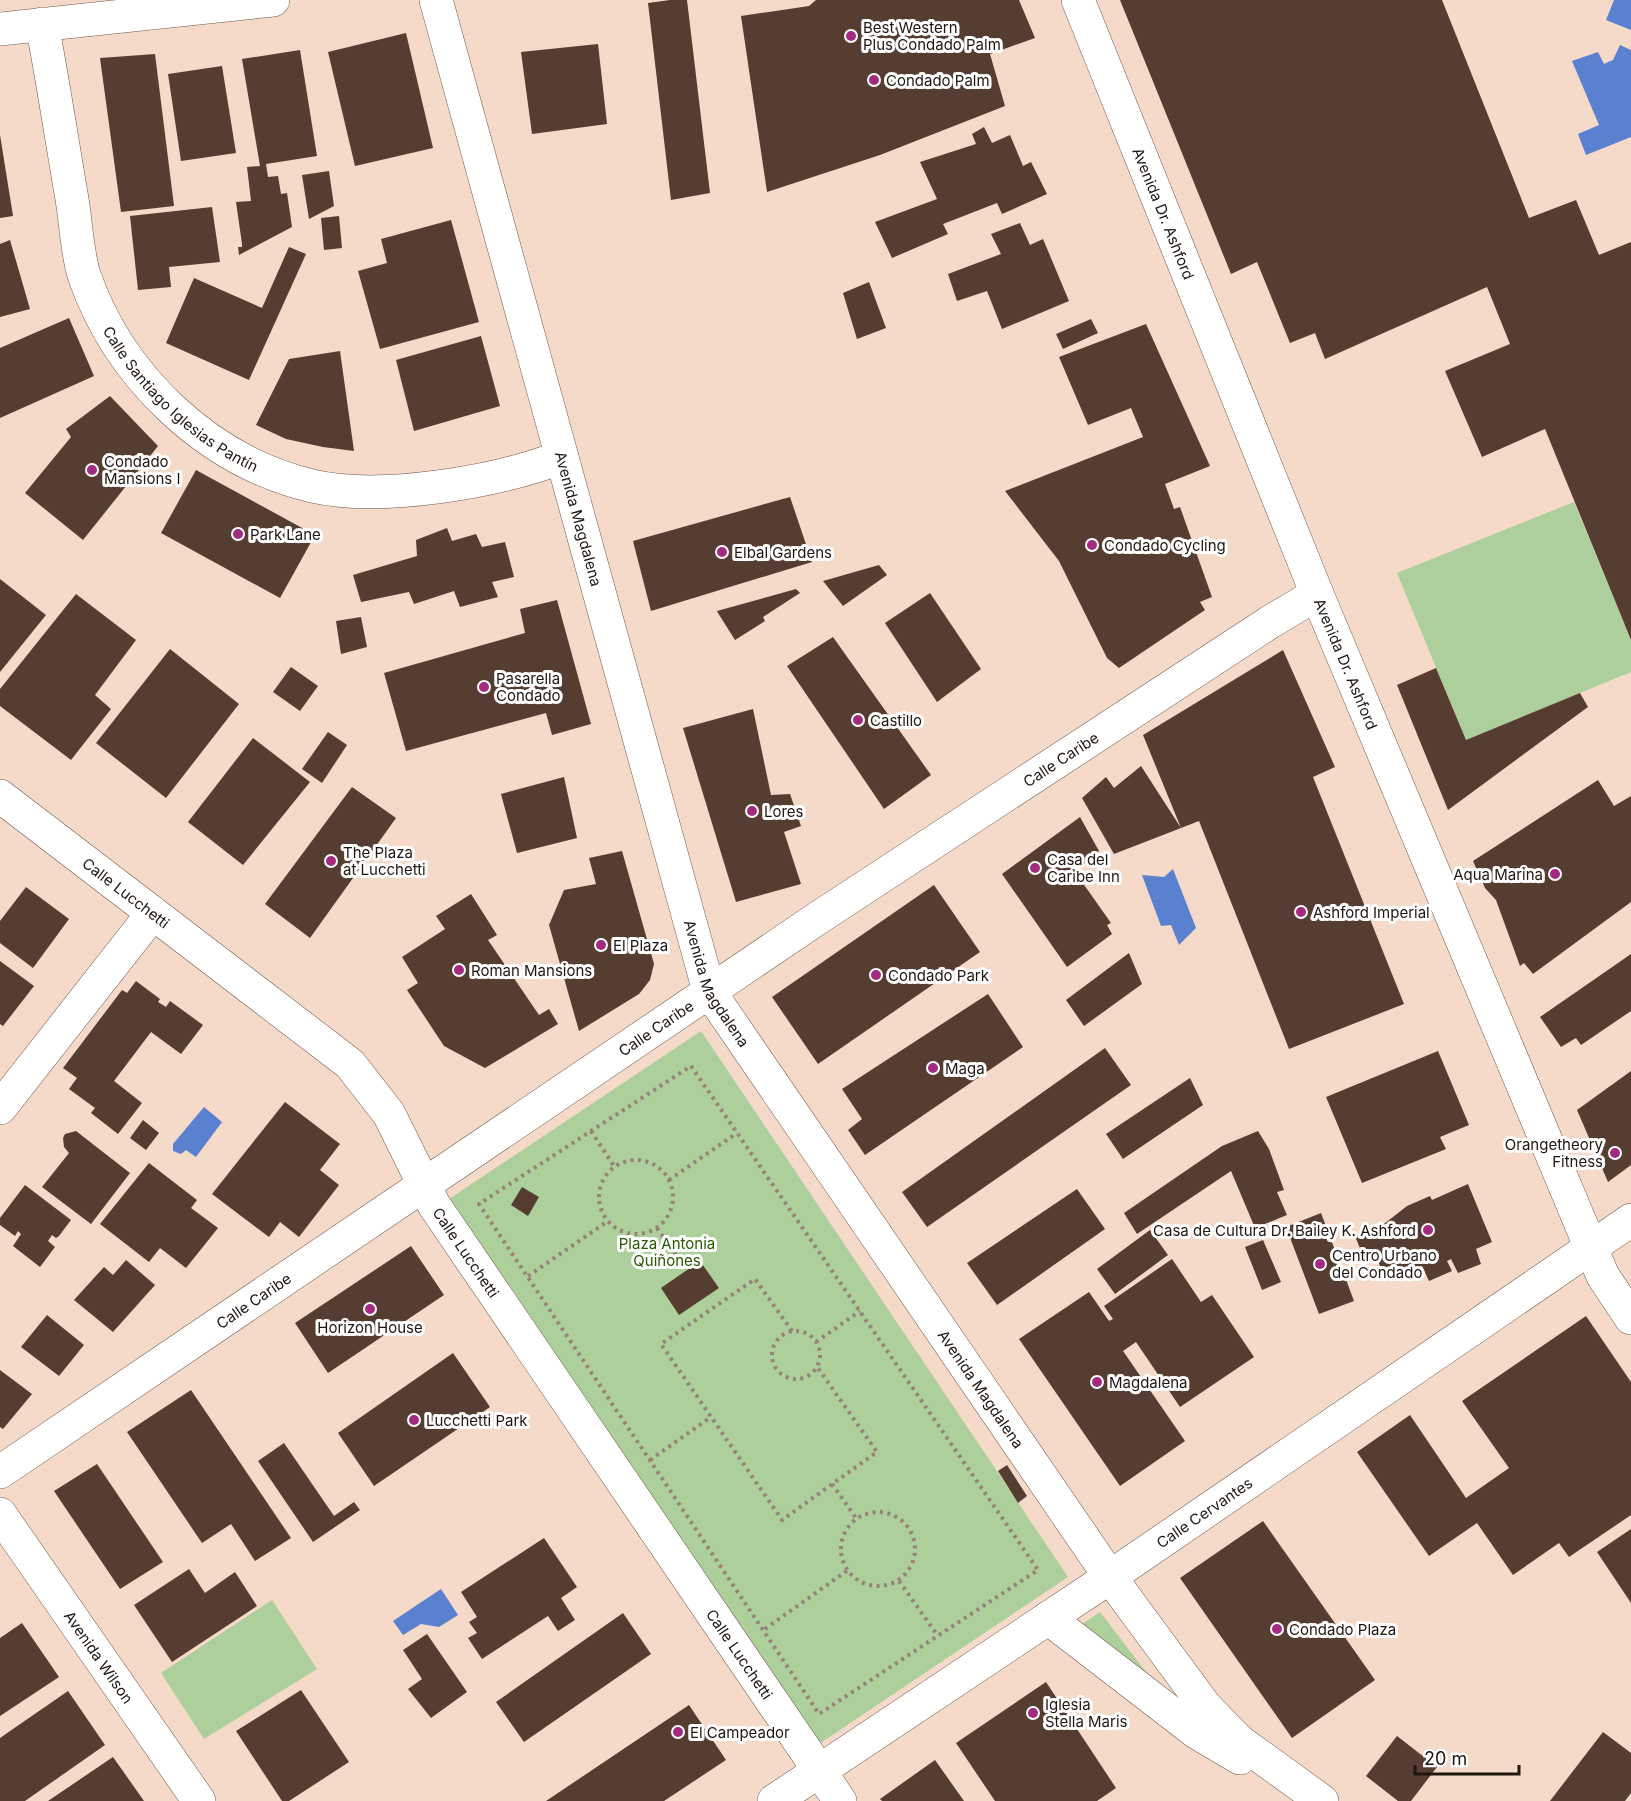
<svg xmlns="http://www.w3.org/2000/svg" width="1631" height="1801" font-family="Inter,sans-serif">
<rect width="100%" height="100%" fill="#f5d9c9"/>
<path fill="#accf9c" d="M1574 502 1631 640V672L1466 740 1397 573Z
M701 1031 1068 1577 816 1746 449 1199Z
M272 1600 317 1669 204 1739 161 1673Z
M1100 1612 1170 1703 1076 1628Z"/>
<path fill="#5a81cf" d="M1614 0H1631V30L1606 20Z
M1620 45 1631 50V137L1586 155 1578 134 1599 125 1572 61 1598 52 1604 64 1613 60Z
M1173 869 1196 928 1179 945 1171 925 1161 926 1142 875 1164 877Z
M204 1107 222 1122 196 1157 186 1150 181 1154 173 1151V1144Z
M441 1589 458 1615 439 1627 421 1624 403 1635 393 1621Z"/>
<path fill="#553d32" d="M670 0H687L710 193 671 200 648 3Z
M816 0H1019L1035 38 990 54 1005 106 880 155 767 192 741 16 809 6Z
M1120 0H1442L1529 218 1576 200 1599 255 1631 242V640L1545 429 1482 457 1445 371 1510 344 1487 287 1325 359 1315 333 1290 343 1257 262 1231 274Z
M406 33 433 148 355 166 328 52Z
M598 44 607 124 532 134 521 52Z
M300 50 317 156 266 164 268 177 278 176 281 194 287 193 292 227 239 255 238 247H242V244L236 202 251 201 247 167 260 166 242 59Z
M155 54 174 206 121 212 100 58Z
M222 66 236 153 181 161 168 74Z
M984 127 992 143 1010 135 1023 166 1031 162 1047 194 1002 214 997 203 943 224 948 234 892 258 875 222 937 199 920 162 976 144 972 134Z
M0 135 13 216 0 218Z
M329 171 334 206 309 219 302 175Z
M212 207 220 262 169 267 171 287 138 290 130 216Z
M339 216 342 248 324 250 321 218Z
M451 220 479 322 380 349 358 271 387 263 381 239Z
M1020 223 1030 245 1043 239 1069 301 1002 329 987 291 957 301 948 274 1001 254 991 234Z
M10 240 30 309 0 317V244Z
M289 247 306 254 249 380 166 343 194 278 262 308Z
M869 282 886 328 857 339 843 293Z
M69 318 94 376 0 418V348Z
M1091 319 1098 333 1063 349 1056 334Z
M1146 324 1210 466 1165 484 1174 509 1180 507 1212 597 1200 602 1205 610 1119 668 1107 658 1059 561 1005 491 1143 437 1131 408 1088 425 1059 357Z
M481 336 500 406 414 431 396 360Z
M340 351 354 451 323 447 286 439 256 425 289 359Z
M110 396 158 446 83 540 25 493 71 437 66 429Z
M196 470 315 535 280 598 161 533Z
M790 497 812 562 651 611 633 541Z
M447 528 452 541 476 534 482 547 505 542 514 577 492 582 498 597 460 607 454 591 414 604 409 592 361 602 353 575 417 556 416 540Z
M879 565 887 575 843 606 823 581Z
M0 579 46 615 0 672Z
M796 589 800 593 763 617 765 621 735 640 718 613 717 611Z
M930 593 981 669 937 702 885 623Z
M76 594 136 640 95 695 111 709 71 760 0 706V689Z
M557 600 591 724 552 735 546 713 406 751 384 673 525 633 520 609Z
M361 617 367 647 341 654 336 621Z
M833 637 931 775 884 809 787 666Z
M170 649 239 704 166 798 96 743Z
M1283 650 1335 767 1313 777 1404 1004 1289 1049 1199 821 1181 828 1143 735Z
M291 667 318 686 300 711 273 692Z
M1436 668 1466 740 1580 693 1588 707 1448 810 1397 685Z
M753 709 771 795 790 794 801 826 784 832 801 884 736 902 683 728Z
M328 732 347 745 322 783 302 769Z
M253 738 310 782 243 865 188 822Z
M1141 766 1181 828 1114 854 1082 798 1106 777 1114 788Z
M564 777 577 838 517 853 501 794Z
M1598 780 1614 806 1631 796V902L1533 974 1524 963 1520 966 1496 900 1485 888 1473 861Z
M352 787 396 818 310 938 265 904Z
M1080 817 1099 851 1075 872 1111 923 1107 925 1112 934 1067 967 1002 874Z
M622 851 654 964 650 980 639 994 579 1031 549 925 564 890 596 884 589 858Z
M934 885 980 952 818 1064 772 997Z
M26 887 69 919 33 968 0 943V921Z
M471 894 497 935 488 940 539 1015 549 1009 558 1024 485 1068 444 1046 407 990 418 983 402 957 445 929 436 916Z
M1129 953 1142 984 1084 1026 1066 1000Z
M1631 954V1011L1581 1045 1576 1038 1561 1047 1540 1017Z
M0 961 34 986 3 1026 0 1024Z
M136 981 160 999 158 1002 166 1007 170 1001 203 1025 181 1054 151 1032 114 1081 142 1103 118 1134 91 1113 95 1108 69 1089 77 1078 63 1068 122 990 127 993Z
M988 994 1023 1047 865 1155 848 1130 862 1119 842 1089Z
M1105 1048 1131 1085 927 1227 902 1192Z
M1438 1051 1469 1125 1440 1137 1446 1149 1362 1183 1326 1097Z
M1631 1071V1165L1608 1182 1577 1110Z
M1190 1078 1203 1105 1123 1159 1106 1134Z
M285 1102 340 1144 320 1170 339 1185 299 1237 280 1222 269 1237 212 1194Z
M143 1120 159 1133 146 1150 130 1138Z
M76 1131 130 1173 91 1224 42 1187 69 1153 64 1147 63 1138 65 1134Z
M1258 1131 1269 1149 1284 1190 1277 1192 1287 1215 1255 1228 1231 1171 1137 1234 1124 1213 1222 1146Z
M149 1163 197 1200 191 1208 218 1228 186 1268 160 1248 149 1262 100 1224Z
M1468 1184 1492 1242 1476 1249 1481 1264 1458 1273 1451 1259 1447 1261 1452 1271 1429 1281 1422 1266 1385 1280 1376 1255 1364 1258 1355 1236 1384 1224 1407 1206 1430 1196 1432 1200Z
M25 1185 71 1220 59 1236 56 1238 52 1235 48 1241 55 1247 40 1267 13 1246 21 1234 18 1231 15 1236 0 1225V1218Z
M522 1187 539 1197 528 1216 511 1205Z
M1077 1189 1105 1229 997 1305 967 1263Z
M1321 1213 1354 1301 1319 1314 1286 1227Z
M1150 1230 1168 1255 1115 1294 1097 1269Z
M1263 1240 1281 1282 1262 1290 1245 1247Z
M411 1246 444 1295 328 1373 295 1323Z
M1172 1259 1201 1302 1212 1295 1254 1357 1180 1407 1136 1342 1123 1351 1185 1441 1120 1486 1019 1339 1089 1292 1109 1321 1113 1319 1104 1306Z
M126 1260 155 1285 113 1332 74 1300 104 1267 113 1275Z
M700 1261 719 1288 679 1315 661 1288Z
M47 1315 84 1345 59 1376 21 1347Z
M1586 1316 1631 1382V1515L1569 1557 1559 1543 1513 1575 1477 1523 1429 1556 1357 1452 1410 1415 1466 1498 1509 1468 1462 1401Z
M453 1353 490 1407 374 1486 338 1433Z
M0 1370 32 1394 3 1429 0 1427Z
M191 1390 291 1538 255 1561 231 1524 202 1543 127 1432Z
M284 1443 334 1516 354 1502 360 1510 313 1542 258 1461Z
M97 1464 163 1562 120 1589 54 1491Z
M1007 1465 1027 1496 1018 1503 998 1471Z
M1263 1521 1375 1680 1292 1738 1180 1578Z
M1631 1529V1603L1597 1552Z
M544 1538 577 1587 561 1598 575 1620 558 1631 548 1616 482 1659 468 1638 477 1633 469 1622 477 1617 461 1592Z
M189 1569 205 1593 235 1572 257 1606 172 1662 134 1605Z
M623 1613 651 1654 524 1742 496 1702Z
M22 1623 59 1677 0 1716V1638Z
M427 1634 467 1692 431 1718 408 1689 422 1679 403 1650Z
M1046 1682 1116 1788 1097 1801H995L956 1743Z
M301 1690 349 1762 289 1801H282L236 1731Z
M68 1691 105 1745 25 1801H0V1738Z
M689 1705 726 1760 664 1801H546Z
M1603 1732 1631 1753V1793L1625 1801H1550Z
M1397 1736 1437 1767 1411 1801H1398L1366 1776Z
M113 1757 144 1801H48Z
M935 1760 964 1801H882L880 1799Z"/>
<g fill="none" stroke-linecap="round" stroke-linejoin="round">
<g stroke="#71594c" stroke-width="34">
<g id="minor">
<path id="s1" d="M436 0 709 991 1110 1577 1205 1706 1239 1741 1322 1801"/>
<path id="s2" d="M1078 0 1317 594 1591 1248 1603 1276 1631 1318"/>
<path id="s3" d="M42 24C53 82 62 141 72 199 76 223 77 252 84 275 119 376 207 461 312 486 381 502 496 482 562 457"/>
<path d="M0 29 273 0"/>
<path id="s4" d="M0 796 350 1064 389 1114 434 1205 840 1801"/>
<path d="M0 1108 153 913"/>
<path id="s5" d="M0 1472 818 918 1270 622 1317 594"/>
<path id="s6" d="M0 1514 199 1801"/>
<path d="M1048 1618 1196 1732 1240 1758"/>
<path id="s7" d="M774 1801 1101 1583 1631 1220"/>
</g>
</g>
<path stroke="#968277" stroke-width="4" stroke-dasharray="3 4.5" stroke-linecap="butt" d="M691 1066 1038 1570 819 1714 479 1204Z
M591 1131 614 1166
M599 1197a37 37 0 1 1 74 0a37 37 0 1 1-74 0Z
M669 1180 737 1133
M657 1228 686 1270
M528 1276 608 1221
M772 1355a24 24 0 1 1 48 0a24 24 0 1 1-48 0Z
M792 1331 755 1279 661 1344 782 1520 877 1452 818 1368
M816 1342 860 1311
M650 1460 711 1417
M832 1484 856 1518
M841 1549a37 37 0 1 1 74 0a37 37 0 1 1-74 0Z
M899 1581 938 1636
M765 1629 848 1570"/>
<use href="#minor" stroke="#fff" stroke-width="33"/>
</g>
<g fill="#a42a7f" stroke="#fff" stroke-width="2">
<circle cx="851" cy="36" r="6"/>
<circle cx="874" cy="80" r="6"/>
<circle cx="92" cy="470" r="6"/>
<circle cx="238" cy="534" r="6"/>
<circle cx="1092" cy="545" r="6"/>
<circle cx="722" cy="552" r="6"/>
<circle cx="484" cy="687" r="6"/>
<circle cx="858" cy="720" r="6"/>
<circle cx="752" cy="811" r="6"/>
<circle cx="331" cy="861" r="6"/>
<circle cx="1035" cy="868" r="6"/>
<circle cx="1555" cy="874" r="6"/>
<circle cx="1301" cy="912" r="6"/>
<circle cx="601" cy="945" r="6"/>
<circle cx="459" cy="970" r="6"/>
<circle cx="876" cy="975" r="6"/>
<circle cx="933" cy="1068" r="6"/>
<circle cx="1615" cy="1153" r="6"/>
<circle cx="1428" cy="1230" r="6"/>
<circle cx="1320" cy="1264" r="6"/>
<circle cx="370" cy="1309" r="6"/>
<circle cx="1097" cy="1382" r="6"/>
<circle cx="414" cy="1420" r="6"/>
<circle cx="1277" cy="1629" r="6"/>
<circle cx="1033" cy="1713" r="6"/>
<circle cx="678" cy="1732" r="6"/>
</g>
<g text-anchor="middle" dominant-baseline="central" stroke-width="6" stroke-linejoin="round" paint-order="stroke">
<g font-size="15" fill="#1f1610" stroke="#fff" text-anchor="start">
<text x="863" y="27">Best Western<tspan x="863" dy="17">Plus Condado Palm</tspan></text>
<text x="886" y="80">Condado Palm</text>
<text x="104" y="461">Condado<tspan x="104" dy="17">Mansions I</tspan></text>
<text x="250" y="534">Park Lane</text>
<text x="1104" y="545">Condado Cycling</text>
<text x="734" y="552">Elbal Gardens</text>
<text x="496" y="678">Pasarella<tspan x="496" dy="17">Condado</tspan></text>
<text x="870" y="720">Castillo</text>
<text x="764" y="811">Lores</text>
<text x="343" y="852">The Plaza<tspan x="343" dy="17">at Lucchetti</tspan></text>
<text x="1047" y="859">Casa del<tspan x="1047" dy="17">Caribe Inn</tspan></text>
<text x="1543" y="874" text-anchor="end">Aqua Marina</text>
<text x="1313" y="912">Ashford Imperial</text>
<text x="613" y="945">El Plaza</text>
<text x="471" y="970">Roman Mansions</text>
<text x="888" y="975">Condado Park</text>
<text x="945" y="1068">Maga</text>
<text x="1603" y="1144" text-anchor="end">Orangetheory<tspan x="1603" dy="17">Fitness</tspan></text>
<text x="1416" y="1230" text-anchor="end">Casa de Cultura Dr. Bailey K. Ashford</text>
<text x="1332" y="1255">Centro Urbano<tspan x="1332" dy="17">del Condado</tspan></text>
<text x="370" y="1327" text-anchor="middle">Horizon House</text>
<text x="1109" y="1382">Magdalena</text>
<text x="426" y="1420">Lucchetti Park</text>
<text x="1289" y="1629">Condado Plaza</text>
<text x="1045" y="1704">Iglesia<tspan x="1045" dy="17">Stella Maris</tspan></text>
<text x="690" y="1732">El Campeador</text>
</g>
<g font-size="15" fill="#1f1610" stroke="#fff">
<text stroke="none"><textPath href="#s2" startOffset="230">Avenida Dr. Ashford</textPath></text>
<text stroke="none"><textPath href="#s3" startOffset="416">Calle Santiago Iglesias Pantín</textPath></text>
<text stroke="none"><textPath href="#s1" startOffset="538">Avenida Magdalena</textPath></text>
<text stroke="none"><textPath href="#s2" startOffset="716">Avenida Dr. Ashford</textPath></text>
<text stroke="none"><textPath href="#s5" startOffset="1278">Calle Caribe</textPath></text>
<text stroke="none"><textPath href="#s4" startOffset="159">Calle Lucchetti</textPath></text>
<text stroke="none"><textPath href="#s1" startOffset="1024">Avenida Magdalena</textPath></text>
<text stroke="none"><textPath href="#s5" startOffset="792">Calle Caribe</textPath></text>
<text stroke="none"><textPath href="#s4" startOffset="663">Calle Lucchetti</textPath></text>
<text stroke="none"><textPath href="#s5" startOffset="306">Calle Caribe</textPath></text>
<text stroke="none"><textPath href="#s1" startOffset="1510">Avenida Magdalena</textPath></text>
<text stroke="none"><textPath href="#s7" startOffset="518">Calle Cervantes</textPath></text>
<text stroke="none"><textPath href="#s4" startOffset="1149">Calle Lucchetti</textPath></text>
<text stroke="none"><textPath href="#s6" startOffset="174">Avenida Wilson</textPath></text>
</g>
<g font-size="15" fill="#285a00" stroke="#fff">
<text x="667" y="1243">Plaza Antonia<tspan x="667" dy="17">Quiñones</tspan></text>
</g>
</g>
<path d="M1415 1765v9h104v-9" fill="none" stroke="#1f1610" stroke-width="3"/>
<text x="1424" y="1765" font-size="18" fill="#1f1610" stroke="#ffffff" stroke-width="4.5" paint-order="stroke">20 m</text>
</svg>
